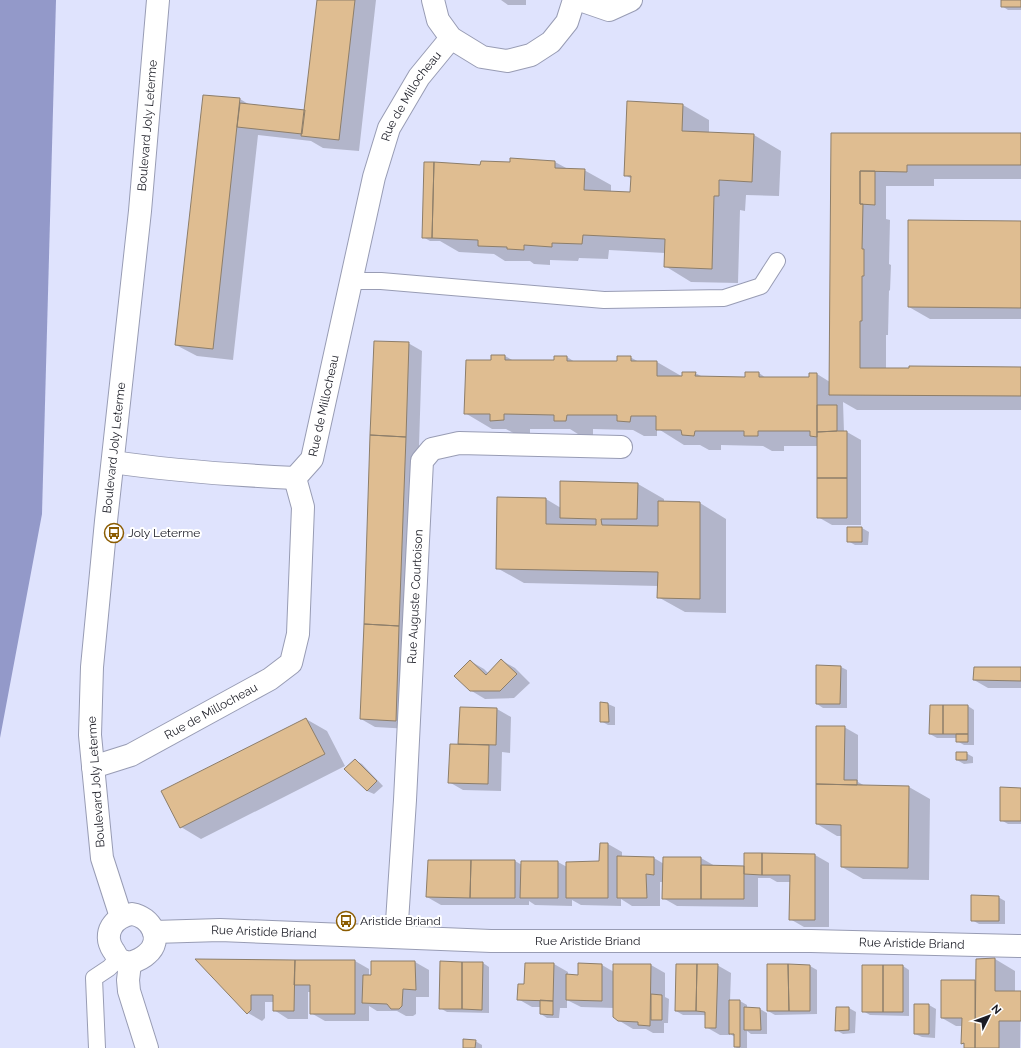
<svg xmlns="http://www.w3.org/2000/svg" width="1021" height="1048" font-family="Raleway,sans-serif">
<rect width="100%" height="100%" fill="#dfe3fd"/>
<path fill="#9399c9" d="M0 0H56L42 514 0 738Z"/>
<path fill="#0003" d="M318 0H376L359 151 323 148 311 141 258 135 233 360 197 356 176 345 240 99 250 105 305 111Z
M501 0H526V5H508Z
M1002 0H1021V10H1008L1002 6Z
M683 105 709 120V134L754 135 781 151 779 196 746 195 745 211 740 210 738 283 691 282 665 266V253L609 250 608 259 579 258 578 261 550 260V265L534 264 530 261H505L494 254 459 252 440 241H430L423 237 481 166 511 163 555 162 568 169 584 170 611 185V192L631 193 632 179 625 175Z
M832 134H1021V179H934V186H886V219L890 220 889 264 891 265 890 291 889 290 888 335H886V369L1021 368V410H857L843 402 844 432H847L861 440V525H832L818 517V446H784V451H772L763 446 721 445V450H709L700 445H684L660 430H657V436H644L633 430 593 429V436H581L570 429H530V435H517L506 429H492L465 413 492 361 505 356 514 361H555L567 357 575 362H618L630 357 639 362H657L683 377 695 373 703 377 746 378 759 373 766 378H810L817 374 830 382Z
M1021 222V319H930L909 307Z
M408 343 422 351 419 446 426 450 410 729 375 727 361 719Z
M638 484 664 499V502L700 503 726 519V613L685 612 658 597 659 586 524 583 497 568 546 499 561 508Z
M862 528 869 532 868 545H855L848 541Z
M501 660 515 668 530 683 514 698 485 699 470 690V661L484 669 488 673Z
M841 667 847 670V708H823L817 704Z
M1021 668V688H988L974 680Z
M601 703 608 704 615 707V725H608L601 721Z
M968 706 974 710V745H964L957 741V738H937L930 734Z
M461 708 497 709 511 717 510 753 502 752 501 791 463 790 449 782 459 745Z
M306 719 327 731 345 766 201 839 181 827Z
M844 727 858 735V782L865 786 909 787 930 799 929 880 863 879 842 867V836H837L817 824Z
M966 753 973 757V763L964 764 957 760Z
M355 760 362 764 383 786 374 794 367 791Z
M1021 789V824H1008L1001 820Z
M608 844 622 852V857L654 858 664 864 701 858 715 866 745 868V854L815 855 829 863V927H804L790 919V882H777L770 878H758V907L677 906 663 898V882H660V906H632L621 899V906L581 905 572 900V906L535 905 529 901V905H441L427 897 429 861H515L522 865V862H558L567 867 600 862Z
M998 897 1005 901V924H979L972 920Z
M995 959 1015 971V992H1021L1020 1048H965V1045L962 1043 963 1026H956L942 1018 975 981 976 982Z
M198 960 355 961 369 969V976L415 962 429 970V997H416V1014L413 1016H406L397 1011H377L369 1006V1021H325L311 1013V992H308V1019H288L274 1010V1002H265V1018L262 1021 248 1013Z
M483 963 489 967V1013L447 1012 440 1008Z
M554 964 568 972V975L579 976V964L602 965 614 972 651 965 665 973V997L669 999 668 1023H664V1033H653L646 1029H633L618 1020 614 1008 581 1007 567 1000V1008H560L559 1018H547L541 1014V1007H532L518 999 525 985Z
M717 965 731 973 730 1001H740L747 1005V1008L760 1009 767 1013V1034H751L747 1031V1048H737L735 1047V1037L730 1034V1035H720L706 1027V1016L704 1015H683L676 1011Z
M810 966 817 970V1014L775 1015 768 1011Z
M903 966 909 970V1016L870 1015 863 1011Z
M929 1005 936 1009 935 1038 922 1037 915 1034Z
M837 1008H849L856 1012 855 1033 843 1034 836 1030Z
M475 1041 482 1045V1048H464Z"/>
<path fill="#dfbd91" stroke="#8d7e6a" d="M317 0H355L339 140 301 136Z
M1001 0H1021V7H1001Z
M203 95 240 98 213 349 175 345Z
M627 101 683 104 682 131 754 134 752 182 719 180V196H714L712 269 664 267 665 239 583 235 582 244 552 243V247L524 245V250L507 249V247L478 246V240L432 238 434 162 480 165 481 161 510 162V158L555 161V168L585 169 584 190 630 192 631 176H624Z
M240 103 305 110 302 134 237 127Z
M831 133H1021V165H907V172L860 171V204H863L862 249H864V276H862V321H860V368H909V366L1021 367V396L829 395Z
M424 162H434L432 238H422Z
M860 171H875V205L860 204Z
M908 220 1021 221V308L908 307Z
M374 341 409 342 406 437 370 435Z
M491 355H505V360H554V356H567V361H617V356H631V361H657V376H682V372H696L695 376 745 377V372H759V377H809V373H817V437L810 436V431H758V436H744V431H695L694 436 682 435 681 430H656V416H631L630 422 617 421V415H567L566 421H554V415L504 414V420L490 421V414H464L466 360H491Z
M817 405H837V431L817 432Z
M837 431H847V478H817V432Z
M370 435 406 437 399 626 364 624Z
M817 478H847V518H817Z
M560 481 638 483 637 519H601L602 525 658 526V501L700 502V599L657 598 658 572 496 569 497 497 546 498V524L596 525V519L560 518Z
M847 527H862V542H847Z
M364 624 399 626 396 721 360 719Z
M501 659 517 674 500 691H470L454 676 470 660 486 675Z
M816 665 841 666 840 704H816Z
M974 667H1021V681L973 680Z
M600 702 608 703 609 722H600Z
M930 705H943V734H929Z
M943 705H968V734H943Z
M460 707 497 708 496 745 458 744Z
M306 718 325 754 180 828 161 791Z
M816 726H845L844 780H857V785L816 784Z
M956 734H968V742H956Z
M450 744 489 745 488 784 448 783Z
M956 752H967V760H956Z
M355 759 377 781 367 791 344 769Z
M816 784 909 786 908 868 841 867V825L816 824Z
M1000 787 1021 788V821H1000Z
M600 843H608V898H566V862L599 861Z
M744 853H762V875L744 874Z
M762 853 815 854V920H789L790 875H762Z
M617 856 654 857V875L646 874 647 898H617Z
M663 857H701V899H662Z
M428 860H471L470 898 426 897Z
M471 860H515V898H470Z
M521 861H558V898H520Z
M701 865 744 866V899H701Z
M971 895 999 896V921H971Z
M995 958V991H1021V1021H999V1048H975L976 959Z
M195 959 295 960 294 1011H273V995H251V1010L247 1014Z
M295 960H355V1014H310V985H294Z
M371 961H415L416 990 403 989 402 1006 399 1009H391L387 1004 362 1003 363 975H371Z
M440 961 462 962V1009H439Z
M462 962H483L482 1010 462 1009Z
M525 963H554L553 1001 517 1000 518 984H524Z
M578 963 602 964V1001L566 1000V974L578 975Z
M613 964H651L650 1026 638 1025V1022L618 1021 613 1017Z
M676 964H697L696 1011H675Z
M697 964H718L716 1028H705V1012L696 1011Z
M767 964H788L789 1011H767Z
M788 964 810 965V1011H789Z
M862 965H883V1012H862Z
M883 965H903V1012H883Z
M941 980H975V1048H964V1043L961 1044 962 1018H941Z
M651 994 662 995V1020H651Z
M540 1000 553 1001V1015L540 1014Z
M729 1000H740V1047H734V1034H729Z
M914 1004H929V1034H914Z
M744 1007 760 1008 761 1030H744Z
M836 1007H849V1030L835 1031Z
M463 1039 476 1040 475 1048H463Z"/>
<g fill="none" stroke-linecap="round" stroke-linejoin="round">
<g stroke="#989cb4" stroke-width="18">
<path id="service" d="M352 281H381L604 300 724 298 761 286 777 261
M97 1048 94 978 109 968 118 959"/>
</g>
<g stroke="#989cb4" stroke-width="24">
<g id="minor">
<path d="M433 0 438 20 451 38 482 57 507 61 531 55 551 42 567 22 574 0"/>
<path d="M580 0 609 10 631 0"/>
<path d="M113 462C173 471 234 475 295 478"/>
<path id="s1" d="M295 478 312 459 374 177 389 128 419 77 451 38"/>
<path id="s2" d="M93 767 131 755 270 679 291 663 298 634 303 507 295 478"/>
<path d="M132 914C151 917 164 940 147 954 142 959 136 961 130 963 126 962 121 961 118 958 116 956 115 952 113 950 102 933 114 917 132 914Z"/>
<path id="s3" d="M121 917 102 858 90 735 92 667 106 521 140 211 158 0"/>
<path id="s4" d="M154 932 220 930 491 941H811L1021 946"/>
<path id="s5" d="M396 937 405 800 422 461 432 449 459 443 621 447"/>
<path d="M130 963 128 980 129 991 147 1048"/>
</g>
</g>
<use href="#service" stroke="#fff" stroke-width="16"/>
<use href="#minor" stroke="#fff" stroke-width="22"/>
</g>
<defs>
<g id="bus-ring" transform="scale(1)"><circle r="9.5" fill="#fff" stroke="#8b5c01" stroke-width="1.5"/><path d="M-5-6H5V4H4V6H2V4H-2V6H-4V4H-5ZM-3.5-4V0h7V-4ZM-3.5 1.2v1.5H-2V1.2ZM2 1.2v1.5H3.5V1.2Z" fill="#8b5c01"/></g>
</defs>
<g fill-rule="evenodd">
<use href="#bus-ring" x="114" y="533"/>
<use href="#bus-ring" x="346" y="921"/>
</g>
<g text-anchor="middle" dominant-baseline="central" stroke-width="4" stroke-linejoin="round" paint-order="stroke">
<g font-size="12" fill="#1b1c25" stroke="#fff">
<text stroke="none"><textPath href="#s1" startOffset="404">Rue de Millocheau</textPath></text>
<text stroke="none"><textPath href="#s3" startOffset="798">Boulevard Joly Leterme</textPath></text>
<text stroke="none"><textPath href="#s1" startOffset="80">Rue de Millocheau</textPath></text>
<text stroke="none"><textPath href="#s3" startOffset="474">Boulevard Joly Leterme</textPath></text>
<text stroke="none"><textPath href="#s5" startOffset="341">Rue Auguste Courtoison</textPath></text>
<text stroke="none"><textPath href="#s2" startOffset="131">Rue de Millocheau</textPath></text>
<text transform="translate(96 782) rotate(-94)">Boulevard Joly Leterme</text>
<text stroke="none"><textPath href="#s4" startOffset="110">Rue Aristide Briand</textPath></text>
<text stroke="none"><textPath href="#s4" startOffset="434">Rue Aristide Briand</textPath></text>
<text stroke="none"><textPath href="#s4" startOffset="758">Rue Aristide Briand</textPath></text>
</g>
<g font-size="12" fill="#1b1c25" stroke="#fff" text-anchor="start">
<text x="128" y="533">Joly Leterme</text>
<text x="360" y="921">Aristide Briand</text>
</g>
</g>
<g transform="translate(989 1016) rotate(48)" stroke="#ffffff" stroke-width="3" paint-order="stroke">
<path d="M0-3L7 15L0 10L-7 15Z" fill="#1b1c25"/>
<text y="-6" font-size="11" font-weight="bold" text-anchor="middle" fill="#1b1c25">N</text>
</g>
</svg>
